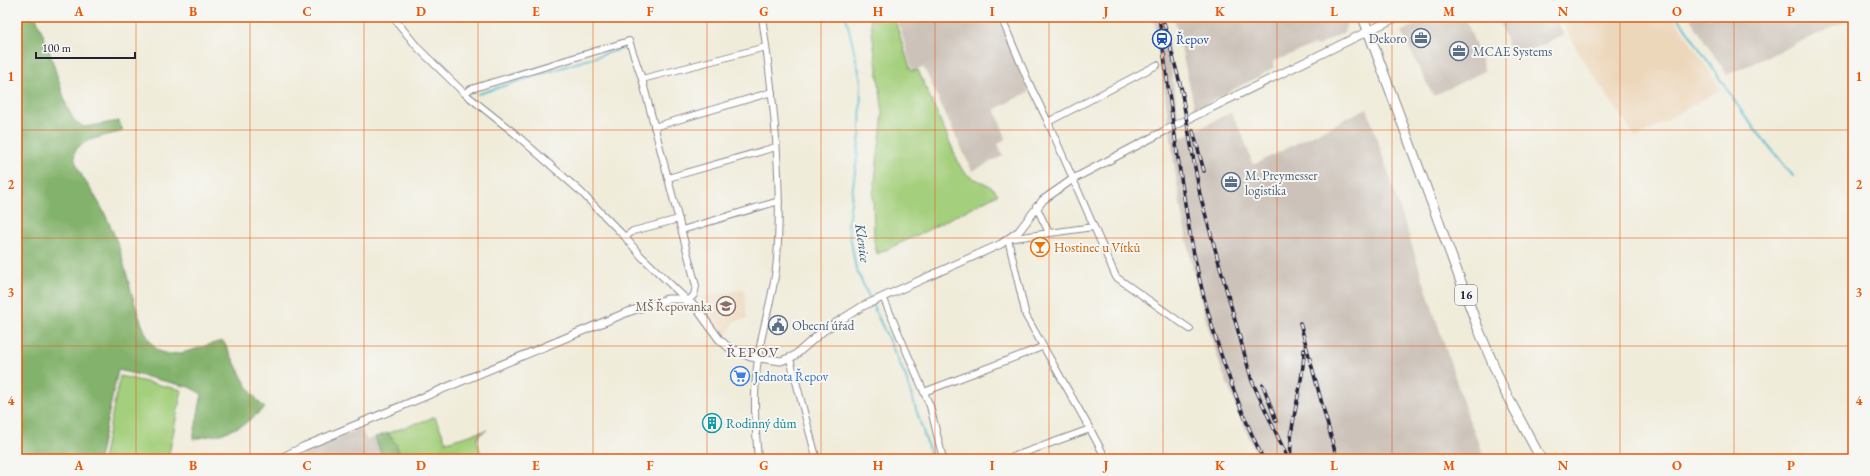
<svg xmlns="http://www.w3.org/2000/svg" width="1870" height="476" font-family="'EB Garamond',serif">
<rect width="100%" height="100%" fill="#f6f6f2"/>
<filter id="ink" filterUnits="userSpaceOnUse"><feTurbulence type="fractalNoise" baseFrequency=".025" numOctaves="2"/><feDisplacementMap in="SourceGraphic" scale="8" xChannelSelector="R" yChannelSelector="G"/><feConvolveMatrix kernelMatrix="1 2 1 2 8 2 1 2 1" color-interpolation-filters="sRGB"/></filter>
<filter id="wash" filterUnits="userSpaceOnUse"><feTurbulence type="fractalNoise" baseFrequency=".012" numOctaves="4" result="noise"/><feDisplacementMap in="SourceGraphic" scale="16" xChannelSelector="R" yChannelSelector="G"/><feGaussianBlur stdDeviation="0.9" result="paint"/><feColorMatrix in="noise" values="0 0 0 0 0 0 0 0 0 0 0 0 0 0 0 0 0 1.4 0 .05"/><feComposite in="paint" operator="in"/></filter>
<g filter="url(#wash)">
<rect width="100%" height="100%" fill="#f0ecda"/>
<path fill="#edd7bb" d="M1559 17H1674L1721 89 1636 138 1581 57Z
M744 289 747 319 734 321 726 338 709 315 703 297Z"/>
<path fill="#ccc2b9" d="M897 17H998L1029 92 995 109 1006 138 998 144 1003 156 972 171 924 68 912 70Z
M1154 17H1164L1181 138 1231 112 1243 136 1253 165 1367 108 1468 417 1485 459H1258L1222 371 1207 323 1193 271 1180 204Z
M1174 17H1349L1344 32 1318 46 1313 45 1273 62 1275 67 1269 70V71L1195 110Z
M1430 17H1465L1485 71 1433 96 1401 32Z
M1498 17H1555L1564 35 1513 59Z
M1689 17H1853V18L1727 75Z
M361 428 366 440 375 437 383 459H296L312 450Z"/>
<path fill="#a4cf7c" stroke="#63785c" d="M870 17H894L911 71 918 70 961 168C970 182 989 180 998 194L926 231 877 254 874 241 873 196 882 122V106Z
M120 376 182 390 168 459H103Z
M435 417 446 442 487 430 479 435 477 440 482 459H402L396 444 388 433Z"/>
<path fill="#83b26c" stroke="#526a54" d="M17 17H36L48 47 67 107 74 120 84 127 119 121 123 131C111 135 80 139 75 152 71 165 93 191 99 203 106 215 112 229 117 242 126 264 139 339 159 351 176 360 205 344 223 341 237 364 245 390 265 408L243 425 221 434 193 439 202 394 189 387 118 370 99 459H17Z
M388 433 396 444 402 459H383L375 437Z"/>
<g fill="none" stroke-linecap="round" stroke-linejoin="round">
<path stroke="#52b8d0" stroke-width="2" d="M846 17 861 80 860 136 848 224 856 269 905 375 932 459
M1678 17 1747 119 1793 176
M478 94 624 48"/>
</g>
</g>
<g filter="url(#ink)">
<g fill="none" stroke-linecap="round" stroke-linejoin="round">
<g stroke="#89878a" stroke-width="8">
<path id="minor" d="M393 17 418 48 464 93 513 132 581 192 625 237 641 256 688 301 694 295 696 286 642 79 629 41 471 89 464 93
M1001 17 1029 83 1048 122 1116 277 1190 329
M642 79 766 47
M1048 122 1157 65
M654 127 772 92
M668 178 776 147
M1036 206 1049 233
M1093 227 1008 239 1026 316 1090 429 1106 459
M682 230 779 201
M625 237 633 231 679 219
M883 297 930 406 943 459
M790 359 815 453
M924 392 1042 347
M1150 458 1151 459
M758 459C755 425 753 394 758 359 762 325 775 294 777 258 783 181 773 94 762 17
M1007 459 1090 429"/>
</g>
<g stroke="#89878a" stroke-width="9">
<path id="tertiary" d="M279 459 303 447 628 312 667 299H684L695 306 719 339 728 347 751 357 781 361 794 356 823 331 863 306 1001 244 1019 231 1043 200 1073 179 1174 126 1397 17"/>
</g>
<g stroke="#89878a" stroke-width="11">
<path id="primary" d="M1363 17 1478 328 1503 388 1541 459"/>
</g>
<use href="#minor" stroke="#fff" stroke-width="6"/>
<use href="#tertiary" stroke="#fff" stroke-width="7"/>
<use href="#primary" stroke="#fff" stroke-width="9"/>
<g stroke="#22223b" stroke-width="3.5">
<path id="rail" d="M1159 17C1169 93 1178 169 1192 244 1206 318 1231 391 1263 459
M1164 23 1183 95
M1181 89 1200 195 1252 381 1288 459
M1193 131 1204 171
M1300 323 1337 459
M1263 385 1276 421
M1291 459C1288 422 1304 387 1304 350"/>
</g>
<use href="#rail" stroke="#f6f6f2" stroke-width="2" stroke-dasharray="6" stroke-linecap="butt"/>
</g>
</g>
<path fill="none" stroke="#e8590c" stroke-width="1" stroke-opacity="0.55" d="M136 17V459M250 17V459M364 17V459M478 17V459M593 17V459M707 17V459M821 17V459M935 17V459M1049 17V459M1163 17V459M1277 17V459M1392 17V459M1506 17V459M1620 17V459M1734 17V459M17 130H1853M17 238H1853M17 346H1853"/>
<defs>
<g id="office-ring" transform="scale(1)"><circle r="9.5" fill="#f6f6f2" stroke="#5c6f8a" stroke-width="1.5"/><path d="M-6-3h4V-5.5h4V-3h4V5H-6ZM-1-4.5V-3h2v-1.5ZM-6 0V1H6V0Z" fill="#5c6f8a"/></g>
<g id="station-ring" transform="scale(1)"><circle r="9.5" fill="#f6f6f2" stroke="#1a4fb4" stroke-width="1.5"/><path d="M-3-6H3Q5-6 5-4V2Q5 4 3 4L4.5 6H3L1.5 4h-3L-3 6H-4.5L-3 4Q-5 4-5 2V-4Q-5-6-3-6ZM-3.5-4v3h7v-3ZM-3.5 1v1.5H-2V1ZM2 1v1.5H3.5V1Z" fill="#1a4fb4"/></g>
<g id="bar-ring" transform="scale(1)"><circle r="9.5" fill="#f6f6f2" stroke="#e8710a" stroke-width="1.5"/><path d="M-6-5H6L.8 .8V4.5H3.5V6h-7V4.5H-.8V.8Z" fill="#e8710a"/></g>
<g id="school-ring" transform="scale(1)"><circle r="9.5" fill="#f6f6f2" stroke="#8d6e63" stroke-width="1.5"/><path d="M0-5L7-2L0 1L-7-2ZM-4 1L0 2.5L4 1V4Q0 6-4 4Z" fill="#8d6e63"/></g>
<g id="civic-ring" transform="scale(1)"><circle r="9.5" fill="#f6f6f2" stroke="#5c6f8a" stroke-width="1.5"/><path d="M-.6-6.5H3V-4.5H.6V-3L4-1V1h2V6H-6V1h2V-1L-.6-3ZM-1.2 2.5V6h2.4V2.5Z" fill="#5c6f8a"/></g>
<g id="supermarket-ring" transform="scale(1)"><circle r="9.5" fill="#f6f6f2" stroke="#3f7fe0" stroke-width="1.5"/><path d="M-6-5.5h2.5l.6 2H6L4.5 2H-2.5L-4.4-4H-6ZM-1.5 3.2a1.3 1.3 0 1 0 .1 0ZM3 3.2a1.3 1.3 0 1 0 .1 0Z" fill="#3f7fe0"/></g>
<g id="building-ring" transform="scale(1)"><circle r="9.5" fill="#f6f6f2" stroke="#0f9aa8" stroke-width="1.5"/><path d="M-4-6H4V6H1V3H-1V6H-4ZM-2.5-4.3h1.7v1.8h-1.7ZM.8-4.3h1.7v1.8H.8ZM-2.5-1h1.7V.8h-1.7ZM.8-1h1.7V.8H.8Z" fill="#0f9aa8"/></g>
</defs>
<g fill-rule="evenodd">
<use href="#office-ring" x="1421" y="38"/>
<use href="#station-ring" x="1162" y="39"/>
<use href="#office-ring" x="1459" y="51"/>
<use href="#office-ring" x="1231" y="182"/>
<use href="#bar-ring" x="1040" y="247"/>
<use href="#school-ring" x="726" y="306"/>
<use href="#civic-ring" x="778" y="325"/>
<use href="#supermarket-ring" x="740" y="376"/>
<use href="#building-ring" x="712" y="423"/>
</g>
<g text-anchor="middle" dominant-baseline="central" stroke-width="4" stroke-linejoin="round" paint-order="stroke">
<rect fill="#f6f6f2" stroke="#626272" stroke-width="1" x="1455" y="285" width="22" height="20" rx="3"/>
<g font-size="12" font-weight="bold" fill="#22223b">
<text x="1466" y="295">16</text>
</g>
<g font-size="13" fill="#4e5e75" stroke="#f6f6f2" text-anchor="start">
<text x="1407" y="38" text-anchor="end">Dekoro</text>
<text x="1473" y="51">MCAE Systems</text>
<text x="1245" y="175">M. Preymesser<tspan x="1245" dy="15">logistika</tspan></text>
<text x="792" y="325">Obecní úřad</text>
</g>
<g font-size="13" fill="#164399" stroke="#f6f6f2" text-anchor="start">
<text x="1176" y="39">Řepov</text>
</g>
<g font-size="13" fill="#c56008" stroke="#f6f6f2" text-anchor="start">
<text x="1054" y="247">Hostinec u Vítků</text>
</g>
<g font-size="13" fill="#785e54" stroke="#f6f6f2" text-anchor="end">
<text x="712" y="306">MŠ Řepovanka</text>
</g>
<g font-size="13" fill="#366cbe" stroke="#f6f6f2" text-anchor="start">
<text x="754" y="376">Jednota Řepov</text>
</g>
<g font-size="13" fill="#0d838f" stroke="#f6f6f2" text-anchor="start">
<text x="726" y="423">Rodinný dům</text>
</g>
<g font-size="14" font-style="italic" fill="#33566f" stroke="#f6f6f2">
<text transform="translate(863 243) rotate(82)">Klenice</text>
</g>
<g font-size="15" letter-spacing="1" fill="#66515a" stroke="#f6f6f2">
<text x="753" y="351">ŘEPOV</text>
</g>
</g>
<rect width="1870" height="476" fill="none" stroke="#f6f6f2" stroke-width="44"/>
<path d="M36 52v6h99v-6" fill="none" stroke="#22223b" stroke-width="2"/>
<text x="42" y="52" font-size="12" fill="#22223b" stroke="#f6f6f2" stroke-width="3" paint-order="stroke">100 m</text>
<rect x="22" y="22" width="1826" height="432" fill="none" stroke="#e8590c" stroke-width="1.5"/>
<g font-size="13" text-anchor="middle" font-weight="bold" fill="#e8590c">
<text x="79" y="16">A</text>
<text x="193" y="16">B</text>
<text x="307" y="16">C</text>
<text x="421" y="16">D</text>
<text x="536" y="16">E</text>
<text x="650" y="16">F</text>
<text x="764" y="16">G</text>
<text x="878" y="16">H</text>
<text x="992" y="16">I</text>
<text x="1106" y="16">J</text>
<text x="1220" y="16">K</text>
<text x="1334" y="16">L</text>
<text x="1449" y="16">M</text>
<text x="1563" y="16">N</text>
<text x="1677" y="16">O</text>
<text x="1791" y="16">P</text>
<text x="11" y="81">1</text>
<text x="1859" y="81">1</text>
<text x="11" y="189">2</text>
<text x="1859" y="189">2</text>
<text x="11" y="297">3</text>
<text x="1859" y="297">3</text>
<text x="11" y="405">4</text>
<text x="1859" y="405">4</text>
<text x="79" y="470">A</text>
<text x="193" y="470">B</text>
<text x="307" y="470">C</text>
<text x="421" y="470">D</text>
<text x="536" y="470">E</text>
<text x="650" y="470">F</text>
<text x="764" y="470">G</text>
<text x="878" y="470">H</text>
<text x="992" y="470">I</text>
<text x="1106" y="470">J</text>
<text x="1220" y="470">K</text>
<text x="1334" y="470">L</text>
<text x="1449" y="470">M</text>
<text x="1563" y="470">N</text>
<text x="1677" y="470">O</text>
<text x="1791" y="470">P</text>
</g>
</svg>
